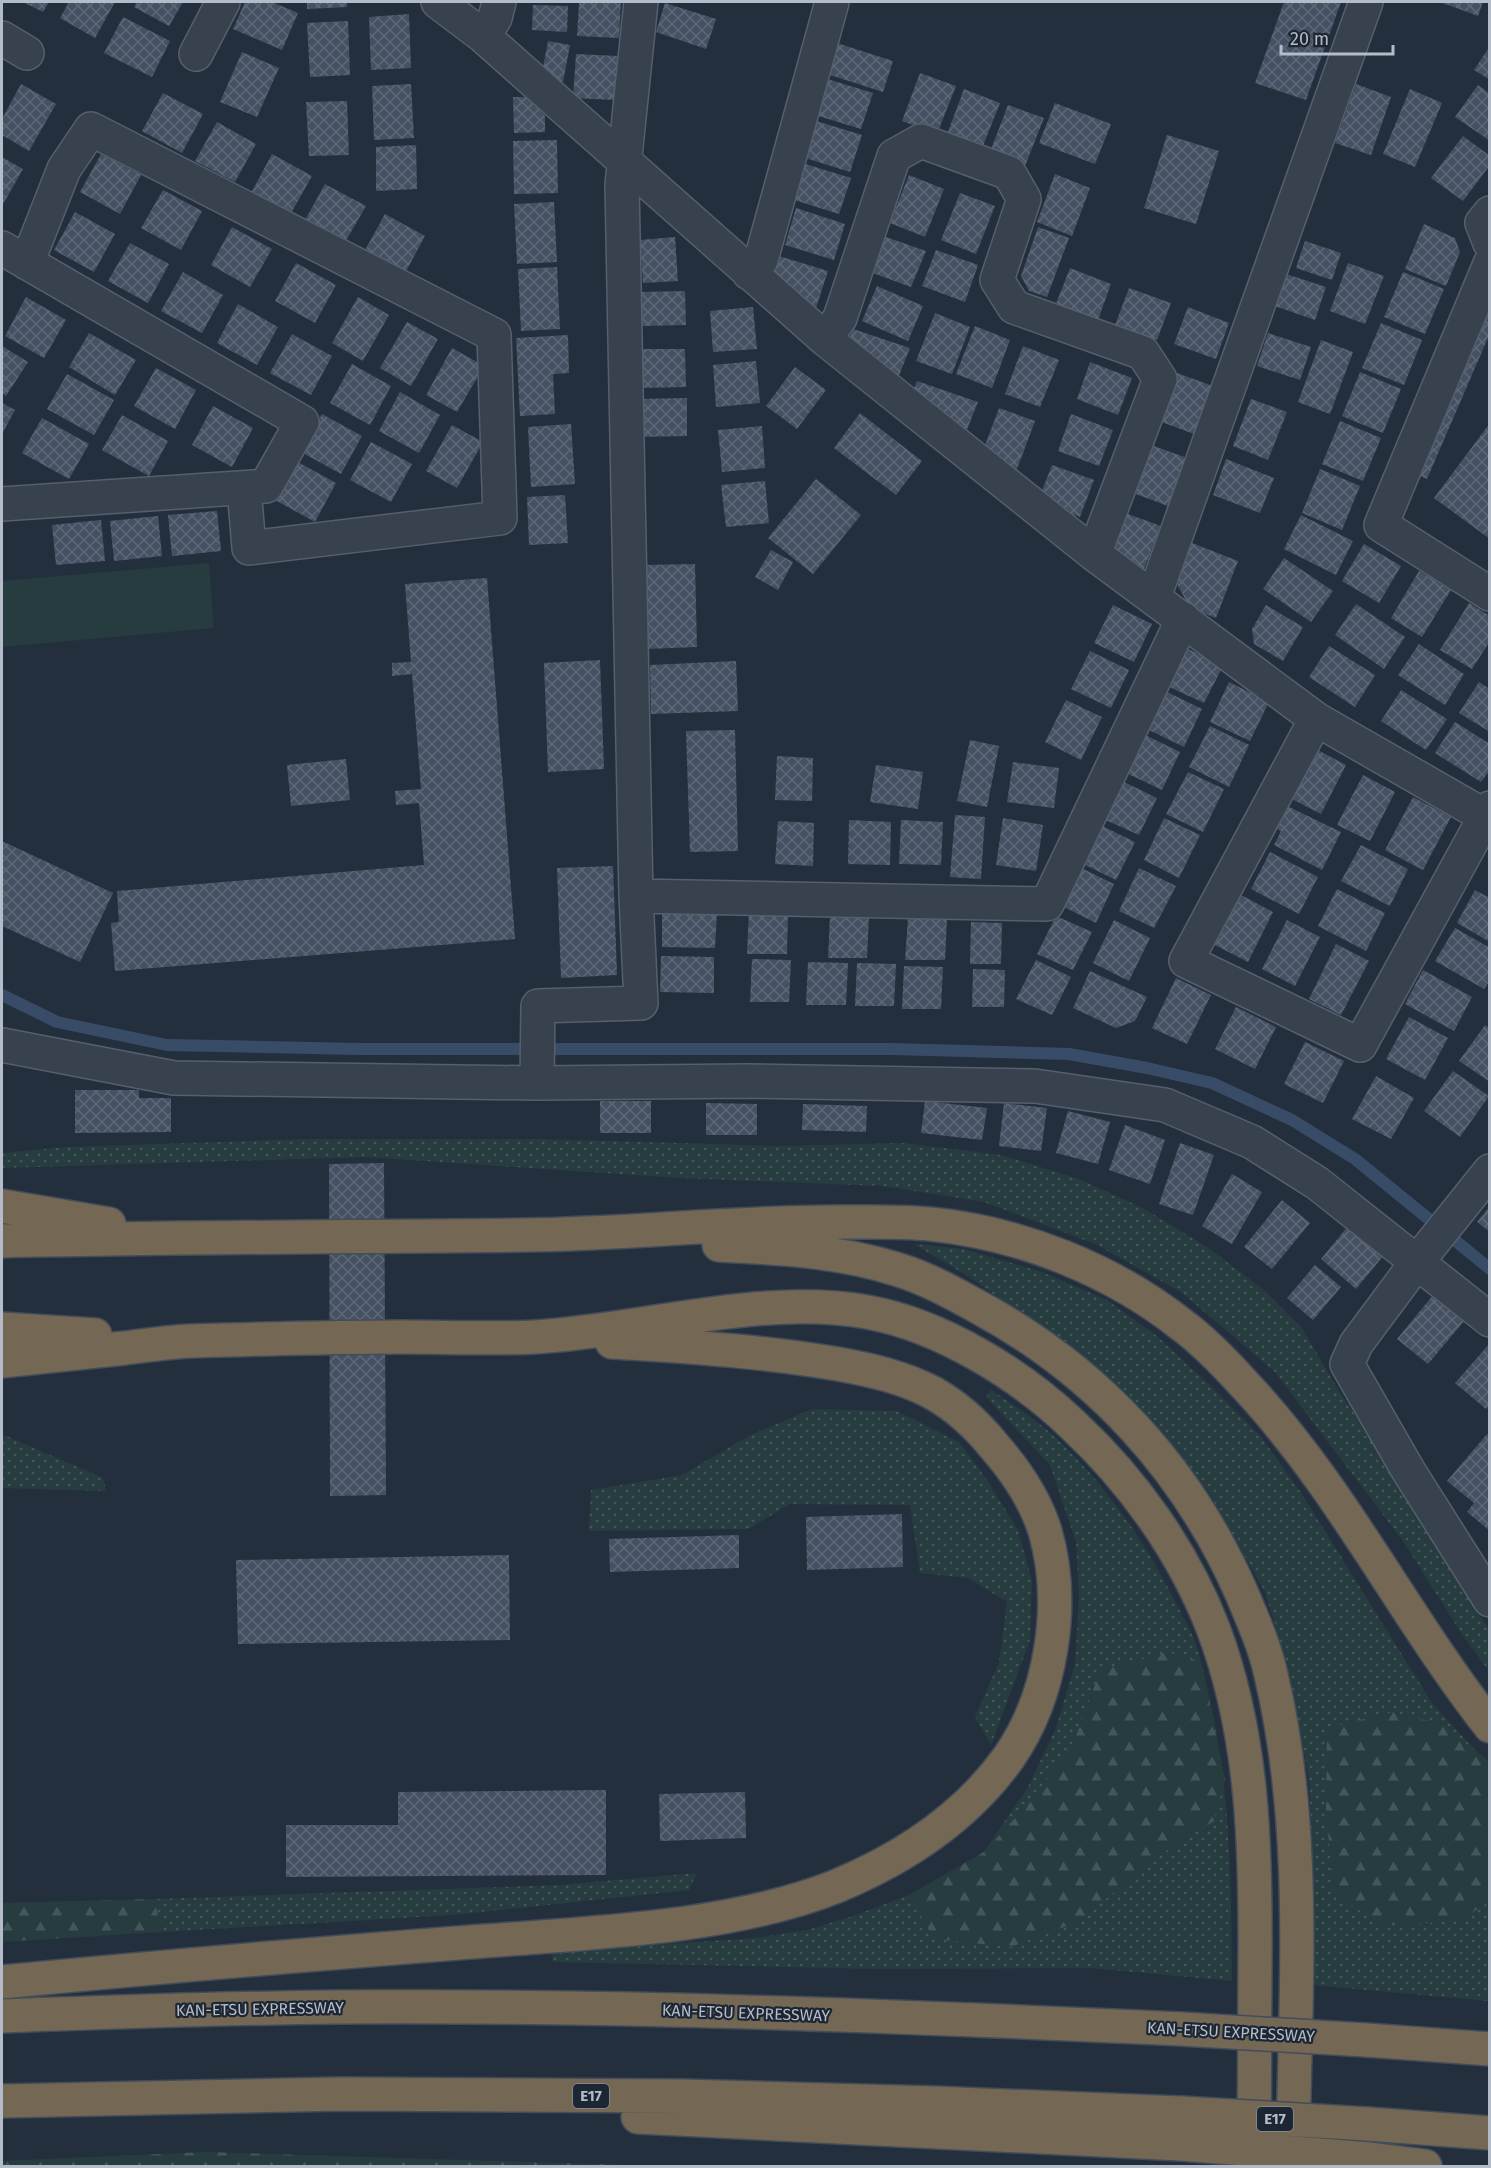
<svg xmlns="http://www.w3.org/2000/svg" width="1491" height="2168" font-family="'Fira Sans',sans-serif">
<defs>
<pattern id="grass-dots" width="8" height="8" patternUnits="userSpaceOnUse" patternTransform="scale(1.5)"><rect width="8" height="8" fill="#263c3f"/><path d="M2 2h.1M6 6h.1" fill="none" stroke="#435659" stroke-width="1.8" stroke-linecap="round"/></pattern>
<pattern id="forest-firs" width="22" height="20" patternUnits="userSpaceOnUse" patternTransform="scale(1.5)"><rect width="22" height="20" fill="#263c3f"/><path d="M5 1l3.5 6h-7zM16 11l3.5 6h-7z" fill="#435659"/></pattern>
<pattern id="building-cross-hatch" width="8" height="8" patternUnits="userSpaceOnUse" patternTransform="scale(1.5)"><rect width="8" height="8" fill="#455162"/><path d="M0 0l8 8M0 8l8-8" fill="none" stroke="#5d6877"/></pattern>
</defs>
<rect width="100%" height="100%" fill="#242f3e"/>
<path fill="url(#grass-dots)" d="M305 1139H539L777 1146 903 1143 1001 1155 1079 1179 1143 1208 1207 1247 1264 1290 1302 1328 1339 1391 1402 1485 1462 1589 1489 1629V1671L1463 1636 1403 1541 1275 1372 1181 1292 1095 1244 984 1202 883 1186 679 1178 366 1157 2 1168V1153L67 1147Z
M914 1244 964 1249 1042 1272 1107 1300 1157 1336 1215 1390 1261 1437 1302 1494 1432 1703 1489 1765V2001L1311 1985 1315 1909 1309 1779 1287 1664 1265 1592 1209 1493 1154 1425 1043 1331 971 1278Z
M991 1390C1014 1405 1037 1420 1057 1439 1108 1487 1147 1545 1178 1607 1184 1619 1192 1632 1196 1644 1201 1658 1204 1674 1207 1688 1231 1784 1231 1883 1232 1981L1090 1968 880 1969 553 1962 551 1952 756 1938 807 1930 853 1916 909 1895 960 1867 984 1852 1028 1787 1056 1728 1075 1664 1079 1597 1076 1542 1050 1465 986 1397Z
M812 1409 897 1411 959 1442 987 1480 1018 1530 1032 1581 1030 1640 991 1745 975 1717 999 1662 1007 1602 968 1578 920 1573 910 1505 790 1504 748 1529 589 1531 591 1490 682 1475 749 1436Z
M2 1434 103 1478 106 1491 2 1488Z
M697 1873 689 1890 453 1915 162 1932 154 1899 559 1885Z"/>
<path fill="url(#forest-firs)" d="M1168 1652 1201 1662 1225 1779 1214 1821 1166 1851 1077 1922 1011 1947 934 1939 909 1895 984 1852 1031 1801 1075 1739 1100 1671Z
M1393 1712 1441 1724 1489 1761V1902L1459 1921 1382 1926 1333 1892 1326 1808 1327 1728Z
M154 1899 162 1932 2 1942V1903Z
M205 2152 660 2166H663H2V2161Z"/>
<path fill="#263c3f" d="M209 563 214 628 2 647V581Z"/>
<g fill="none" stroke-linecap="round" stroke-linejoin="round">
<path stroke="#394c67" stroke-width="12" d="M2 995 57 1022 167 1045 358 1049H893L1069 1054 1147 1068 1212 1083 1292 1120 1355 1159 1490 1269"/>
</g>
<path fill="url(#building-cross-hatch)" d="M23 2H49L43 12Z
M69 2H115L95 38 60 18Z
M137 2H183L169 26 134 7Z
M245 2H272L298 13 282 50 233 29Z
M307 2H347V7L307 9Z
M579 2H621L619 38 577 36Z
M1284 2H1341L1306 100 1255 83Z
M1440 2H1483L1478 16Z
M665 3 716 19 706 49 656 32Z
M533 5 568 6 567 32 532 30Z
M409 14 411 68 371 70 369 17Z
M123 17 170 41 152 77 104 53Z
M348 21 350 75 310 77 307 23Z
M548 41 570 45 563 82 541 78Z
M837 43 893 61 883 92 827 74Z
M1490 46V80L1474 70Z
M242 52 279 68 257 117 220 102Z
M576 54 618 56 615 100 573 98Z
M920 73 956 86 937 134 902 121Z
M824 78 873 93 861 129 812 114Z
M21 84 56 104 29 151 2 135V119Z
M411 84 414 138 374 140 372 86Z
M1356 84 1391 97 1371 155 1335 143Z
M1478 85 1490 94V141L1455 117Z
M964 89 1000 103 981 151 946 137Z
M1410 89 1442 103 1415 167 1383 154Z
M163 93 203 114 182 153 142 131Z
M513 97H529L545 116V132L514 133Z
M347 101 349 155 309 156 306 102Z
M1055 103 1111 124 1095 164 1039 143Z
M1008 105 1044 118 1025 166 990 152Z
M813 120 862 135 850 172 802 157Z
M217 122 256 144 235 182 195 161Z
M1167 135 1219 151 1196 224 1144 208Z
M1463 136 1490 156V165L1463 201 1431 178Z
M557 140 558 193 514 194 513 141Z
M416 145 417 189 376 191V147Z
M101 154 141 175 120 214 80 192Z
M272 154 312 176 290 215 251 193Z
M2 157 23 169 2 206Z
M802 163 851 178 839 214 791 199Z
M1055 174 1090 188 1072 236 1037 222Z
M909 175 944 189 925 237 890 223Z
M325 184 366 206 344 244 304 222Z
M163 190 202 211 181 250 141 228Z
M960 193 995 206 976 254 941 240Z
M554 202 557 262 517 264 514 204Z
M796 208 845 224 834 260 785 245Z
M75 212 115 234 94 272 54 250Z
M385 214 425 236 404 275 364 252Z
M1424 224 1455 238 1460 252 1446 286 1405 269Z
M232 227 272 249 250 287 211 265Z
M1038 227 1069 238 1047 297 1029 291 1021 276Z
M883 236 926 251 911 287 870 272Z
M675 237 678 281 643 283 640 240Z
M1305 241 1341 253 1332 280 1296 268Z
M130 243 169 264 148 303 108 281Z
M936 250 978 265 965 302 922 286Z
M779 256 828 271 816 308 790 297 770 279Z
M296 263 336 285 315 323 275 301Z
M1348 263 1384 276 1365 324 1330 311Z
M557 267 560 329 521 331 518 269Z
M1070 268 1111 284 1098 320 1056 304Z
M183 272 223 295 202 333 161 311Z
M1403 272 1444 289 1425 334 1384 317Z
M1283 273 1326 287 1315 320 1272 305Z
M877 286 923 306 908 341 862 321Z
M1129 288 1171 303 1157 340 1115 325Z
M685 291 686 325 642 326 641 292Z
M26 297 66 320 44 358 5 336Z
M358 297 389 315 363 361 332 343Z
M1490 303V333L1427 479 1413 473Z
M238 304 278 327 257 365 217 343Z
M753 307 757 349 713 352 710 311Z
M1188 307 1229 323 1216 359 1174 344Z
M935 313 970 327 952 374 916 361Z
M407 322 438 339 411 386 380 368Z
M1381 323 1422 340 1404 385 1362 368Z
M975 326 1010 340 992 388 956 374Z
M853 329 910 348 896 383 846 349Z
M89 333 136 360 115 395 69 367Z
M1268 333 1311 347 1300 380 1257 366Z
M292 334 332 356 311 395 270 373Z
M568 335 569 373 553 374 555 414 520 416 516 338Z
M1321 340 1353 352 1330 414 1298 402Z
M2 346 28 362 6 396 2 393Z
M1023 346 1059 360 1040 407 1005 394Z
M452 348 484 366 457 412 426 395Z
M637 349H685L686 387 638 388Z
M756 361 760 403 716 407 713 365Z
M1090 362 1132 378 1118 415 1077 399Z
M352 364 391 386 370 425 330 403Z
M795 367 826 390 797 429 766 406Z
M156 368 196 390 175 429 134 406Z
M1360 372 1401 389 1383 433 1342 416Z
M1177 373 1213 386 1194 434 1159 421Z
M67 374 114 400 94 435 47 409Z
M917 381 978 402 964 437 910 400Z
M400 392 440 415 419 453 379 431Z
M687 398V436L639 437 638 399Z
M1251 399 1287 412 1268 460 1233 446Z
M2 403 15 410 2 434Z
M213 406 253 428 232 467 192 445Z
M999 408 1035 421 1017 469 981 456Z
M860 413 922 461 896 495 834 448Z
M322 414 362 436 341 474 301 452Z
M1071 414 1113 430 1099 466 1058 451Z
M122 415 168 441 149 476 102 450Z
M42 418 89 444 69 479 22 453Z
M1340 421 1381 438 1363 481 1322 464Z
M1490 423V539L1434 498Z
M571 424 575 484 531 487 528 427Z
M452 425 483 442 457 488 426 471Z
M762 426 765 468 722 472 718 430Z
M371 442 412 464 391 502 350 480Z
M1151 445 1187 458 1168 506 1133 493Z
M1226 459 1274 478 1260 513 1213 495Z
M296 461 336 483 315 522 275 500Z
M1052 465 1094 480 1080 517 1038 501Z
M1320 469 1360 486 1342 530 1302 513Z
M816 479 861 515 813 574 768 538Z
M765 481 769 523 726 527 721 485Z
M565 495 568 543 529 545 527 497Z
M217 511 221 551 172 556 168 515Z
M1125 513 1161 526 1142 574 1107 561Z
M1301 515 1353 541 1336 575 1284 549Z
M158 516 162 556 114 561 110 521Z
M101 520 105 561 56 565 52 525Z
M1192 543 1238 561 1216 618 1190 608 1176 582Z
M1364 544 1401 566 1379 603 1342 581Z
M771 550 793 562 778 590 755 577Z
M1284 558 1333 591 1311 622 1263 589Z
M695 564 697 647 646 649 644 565Z
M1419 571 1451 590 1422 637 1391 618Z
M487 578 515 939 115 971 111 923 119 922 117 891 424 865 419 803 396 805 395 791 421 789 412 674 392 676V663L411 662 405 584Z
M1469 603 1490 616V641L1472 669 1440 650Z
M1356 604 1405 637 1384 669 1335 635Z
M1113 605 1152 624 1134 662 1094 643Z
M1266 605 1303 627 1283 661 1254 644 1252 629Z
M1419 644 1464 674 1445 705 1398 675Z
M1329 646 1375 675 1355 707 1309 677Z
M1184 647 1223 666 1204 703 1165 685Z
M1090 651 1129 670 1111 708 1071 689Z
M600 660 604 769 548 772 544 663Z
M736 661 738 711 651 714 650 665Z
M1229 682 1269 702 1250 741 1210 722Z
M1479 682 1490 689V732L1459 713Z
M1163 690 1202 709 1184 747 1145 728Z
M1401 690 1447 719 1426 750 1381 721Z
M1066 700 1102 717 1081 760 1045 742Z
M1455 722 1490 744V770L1481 782 1435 753Z
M1210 726 1249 745 1229 787 1189 767Z
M735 730 738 851 690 852 686 731Z
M1141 733 1180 752 1162 790 1122 771Z
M970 740 999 746 987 807 957 801Z
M1314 748 1346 765 1321 814 1288 797Z
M777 756 813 758 812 801 775 800Z
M346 759 350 800 291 806 287 765Z
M1013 762 1059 768 1054 808 1007 802Z
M876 765 923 772 918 809 870 802Z
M1188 772 1224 789 1203 832 1166 814Z
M1363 775 1395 792 1370 841 1337 825Z
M1118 779 1157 798 1139 835 1099 817Z
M1413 797 1451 817 1423 870 1385 850Z
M1285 805 1341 832 1322 870 1274 845 1281 831 1273 827Z
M955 815 985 817 981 879 950 877Z
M1003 818 1043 825 1036 871 996 865Z
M1164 818 1200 835 1179 878 1144 860Z
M849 820 891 822 890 865 848 864Z
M901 820 943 822 941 865 899 864Z
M778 821 814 823 813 866 775 864Z
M1096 823 1135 842 1116 880 1077 861Z
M2 841 113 893 80 962 2 926Z
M1361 845 1408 869 1390 906 1341 881Z
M1270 852 1318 877 1299 914 1251 889Z
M1075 865 1114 884 1096 923 1056 903Z
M613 866 617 975 561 978 557 868Z
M1139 868 1176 886 1154 928 1119 911Z
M1337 889 1385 913 1366 951 1318 926Z
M1475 890 1490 898V942L1457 923Z
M1241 895 1273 912 1248 962 1215 945Z
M749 911H788L787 954H747Z
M662 912H717L715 948 662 947Z
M830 915 869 916 867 958H828Z
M1056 916 1092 932 1073 970 1037 954Z
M908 917 947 918 945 960H905Z
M1114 920 1150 938 1129 981 1093 963Z
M1287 920 1320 937 1295 986 1262 969Z
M971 922 1002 923 1001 964H970Z
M1455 928 1490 948V980L1484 989 1435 961Z
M1336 944 1369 961 1341 1015 1309 999Z
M661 956 714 957V993L660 992Z
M752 959 791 960 789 1002H750Z
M1036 960 1071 977 1052 1015 1016 999Z
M808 962 848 963 846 1005H806Z
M857 963 896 964 894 1006H855Z
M904 966 943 967 941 1009H902Z
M973 969 1005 970 1004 1007H972Z
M1423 970 1472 997 1454 1031 1405 1004Z
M1090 971 1147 997 1135 1021 1116 1028 1073 1008Z
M1176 978 1211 995 1187 1044 1152 1028Z
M1236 1007 1276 1027 1255 1069 1215 1049Z
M1409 1017 1448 1038 1425 1080 1386 1059Z
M1485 1025 1490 1029V1082L1459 1061Z
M1305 1042 1344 1061 1323 1103 1284 1084Z
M1453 1071 1489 1096 1460 1137 1424 1111Z
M1376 1076 1414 1098 1391 1139 1352 1119Z
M75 1090H139V1098H171V1132L75 1133Z
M600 1101H651V1133H600Z
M925 1101 987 1108 982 1140 921 1133Z
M706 1103 757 1104V1135H706Z
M1004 1103 1047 1108 1041 1151 999 1146Z
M803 1104 867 1106 866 1132 802 1130Z
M1068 1111 1110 1122 1098 1164 1056 1153Z
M1125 1125 1165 1140 1150 1184 1109 1170Z
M1180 1143 1214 1155 1193 1215 1159 1204Z
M384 1163 386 1495 330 1496 329 1164Z
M1232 1174 1262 1192 1232 1244 1202 1226Z
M1282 1200 1310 1223 1272 1269 1244 1247Z
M1490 1206V1232L1477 1222Z
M1348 1226 1384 1255 1356 1289 1321 1259Z
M1315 1265 1341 1287 1313 1320 1287 1298Z
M1434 1294 1465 1320 1428 1364 1397 1339Z
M1490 1343V1405L1486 1409 1455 1383Z
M1487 1434 1490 1436V1531L1467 1512 1474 1503 1447 1481Z
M902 1514 903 1567 807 1570 806 1517Z
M739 1535V1568L610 1572 609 1539Z
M509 1555 510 1640 238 1644 236 1560Z
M606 1790V1875L286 1877V1825H398V1792Z
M745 1792 746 1838 660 1841 659 1794Z"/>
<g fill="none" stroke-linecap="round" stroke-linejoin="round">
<g stroke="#565f6c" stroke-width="36">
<path id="street" d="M438 2 483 36 825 339 1094 554 1316 719 1490 819
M483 36 495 18 499 2
M2 38 27 53
M196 54 223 2
M1490 213 1482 223 1490 243
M2 248 302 422 266 486 2 504
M27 263 64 169 91 129 494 335 500 518 249 548 244 488
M1490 264 1381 525 1490 594
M749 273 761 260 832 2
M825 339 840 318 894 156 921 141 1009 173 1024 199 997 280 1014 307 1143 353 1160 379 1094 554
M1154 597 1366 2
M1316 719 1186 961 1360 1045 1490 808
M636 896 1047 904 1183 619
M2 1045 174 1078 537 1083 749 1081 1035 1086 1165 1105 1252 1142 1317 1183 1490 1320
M537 1083 538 1006 641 1003 636 896 622 185 641 2
M1490 1171 1417 1262 1356 1344 1347 1364 1408 1470 1490 1600"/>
</g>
<g stroke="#434c59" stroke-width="36">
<path id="highway" d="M2 1206 109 1224
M2 1241C176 1237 351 1237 526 1235 632 1234 738 1221 844 1222 872 1222 901 1221 930 1224 1020 1233 1111 1269 1182 1325 1205 1342 1225 1363 1244 1384 1341 1487 1403 1615 1490 1726
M719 1245C779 1248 839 1251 896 1269 926 1278 953 1293 980 1308 1098 1372 1188 1470 1242 1594 1253 1620 1265 1647 1271 1675 1308 1830 1295 1991 1293 2149
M2 1329 95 1335
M2 1361C43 1357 84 1352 125 1348 147 1345 169 1342 191 1341 261 1339 331 1337 401 1337 445 1337 490 1339 535 1337 641 1331 761 1293 867 1312 940 1325 1020 1374 1073 1425 1133 1481 1183 1551 1213 1628 1254 1736 1256 1852 1255 1966 1255 2033 1254 2100 1254 2166
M2 1982C158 1967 315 1954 471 1942 587 1933 730 1929 837 1886 904 1858 967 1816 1009 1757 1052 1695 1066 1603 1045 1531 1035 1499 1015 1470 994 1446 977 1425 956 1406 933 1393 903 1377 871 1370 838 1364 763 1351 688 1347 612 1342
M2 2016C114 2012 227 2008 339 2007 620 2005 900 2016 1181 2029
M1366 2040 1490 2049
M2 2101 341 2094 683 2096 934 2103 1181 2113
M638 2117 1181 2144
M1368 2124 1490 2133
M1370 2159 1425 2166"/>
</g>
<use href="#street" stroke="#38414e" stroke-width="33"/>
<use href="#highway" stroke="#746855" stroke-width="33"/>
<g stroke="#434c59" stroke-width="36" stroke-linecap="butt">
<path id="highway-bridge" d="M1181 2029 1366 2040
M1181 2113 1368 2124
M1181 2144 1370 2159"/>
</g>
<use href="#highway-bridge" stroke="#746855" stroke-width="33"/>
</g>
<g text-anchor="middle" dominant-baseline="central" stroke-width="4.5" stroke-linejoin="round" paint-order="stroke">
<g fill="#1d2633" stroke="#878f9c" stroke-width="1.5">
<rect x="573" y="2084" width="36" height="24" rx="4.5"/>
<rect x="1257" y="2107" width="36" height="24" rx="4.5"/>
</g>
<g font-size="15" font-weight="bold" fill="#b4bcc9">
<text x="591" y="2096">E17</text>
<text x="1275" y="2119">E17</text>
</g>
<g font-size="16" fill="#b4bcc9" stroke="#1d2633">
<text transform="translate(260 2009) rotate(-1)">KAN-ETSU EXPRESSWAY</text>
<text transform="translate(746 2013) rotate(2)">KAN-ETSU EXPRESSWAY</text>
<text transform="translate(1231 2032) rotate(3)">KAN-ETSU EXPRESSWAY</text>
</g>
</g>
<rect width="1491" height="2168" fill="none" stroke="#b4bcc9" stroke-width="6"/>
<path d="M1281 45v9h112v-9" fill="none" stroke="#b4bcc9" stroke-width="3"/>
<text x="1290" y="45" font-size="18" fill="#b4bcc9" stroke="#1d2633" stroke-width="4.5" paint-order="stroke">20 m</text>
</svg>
